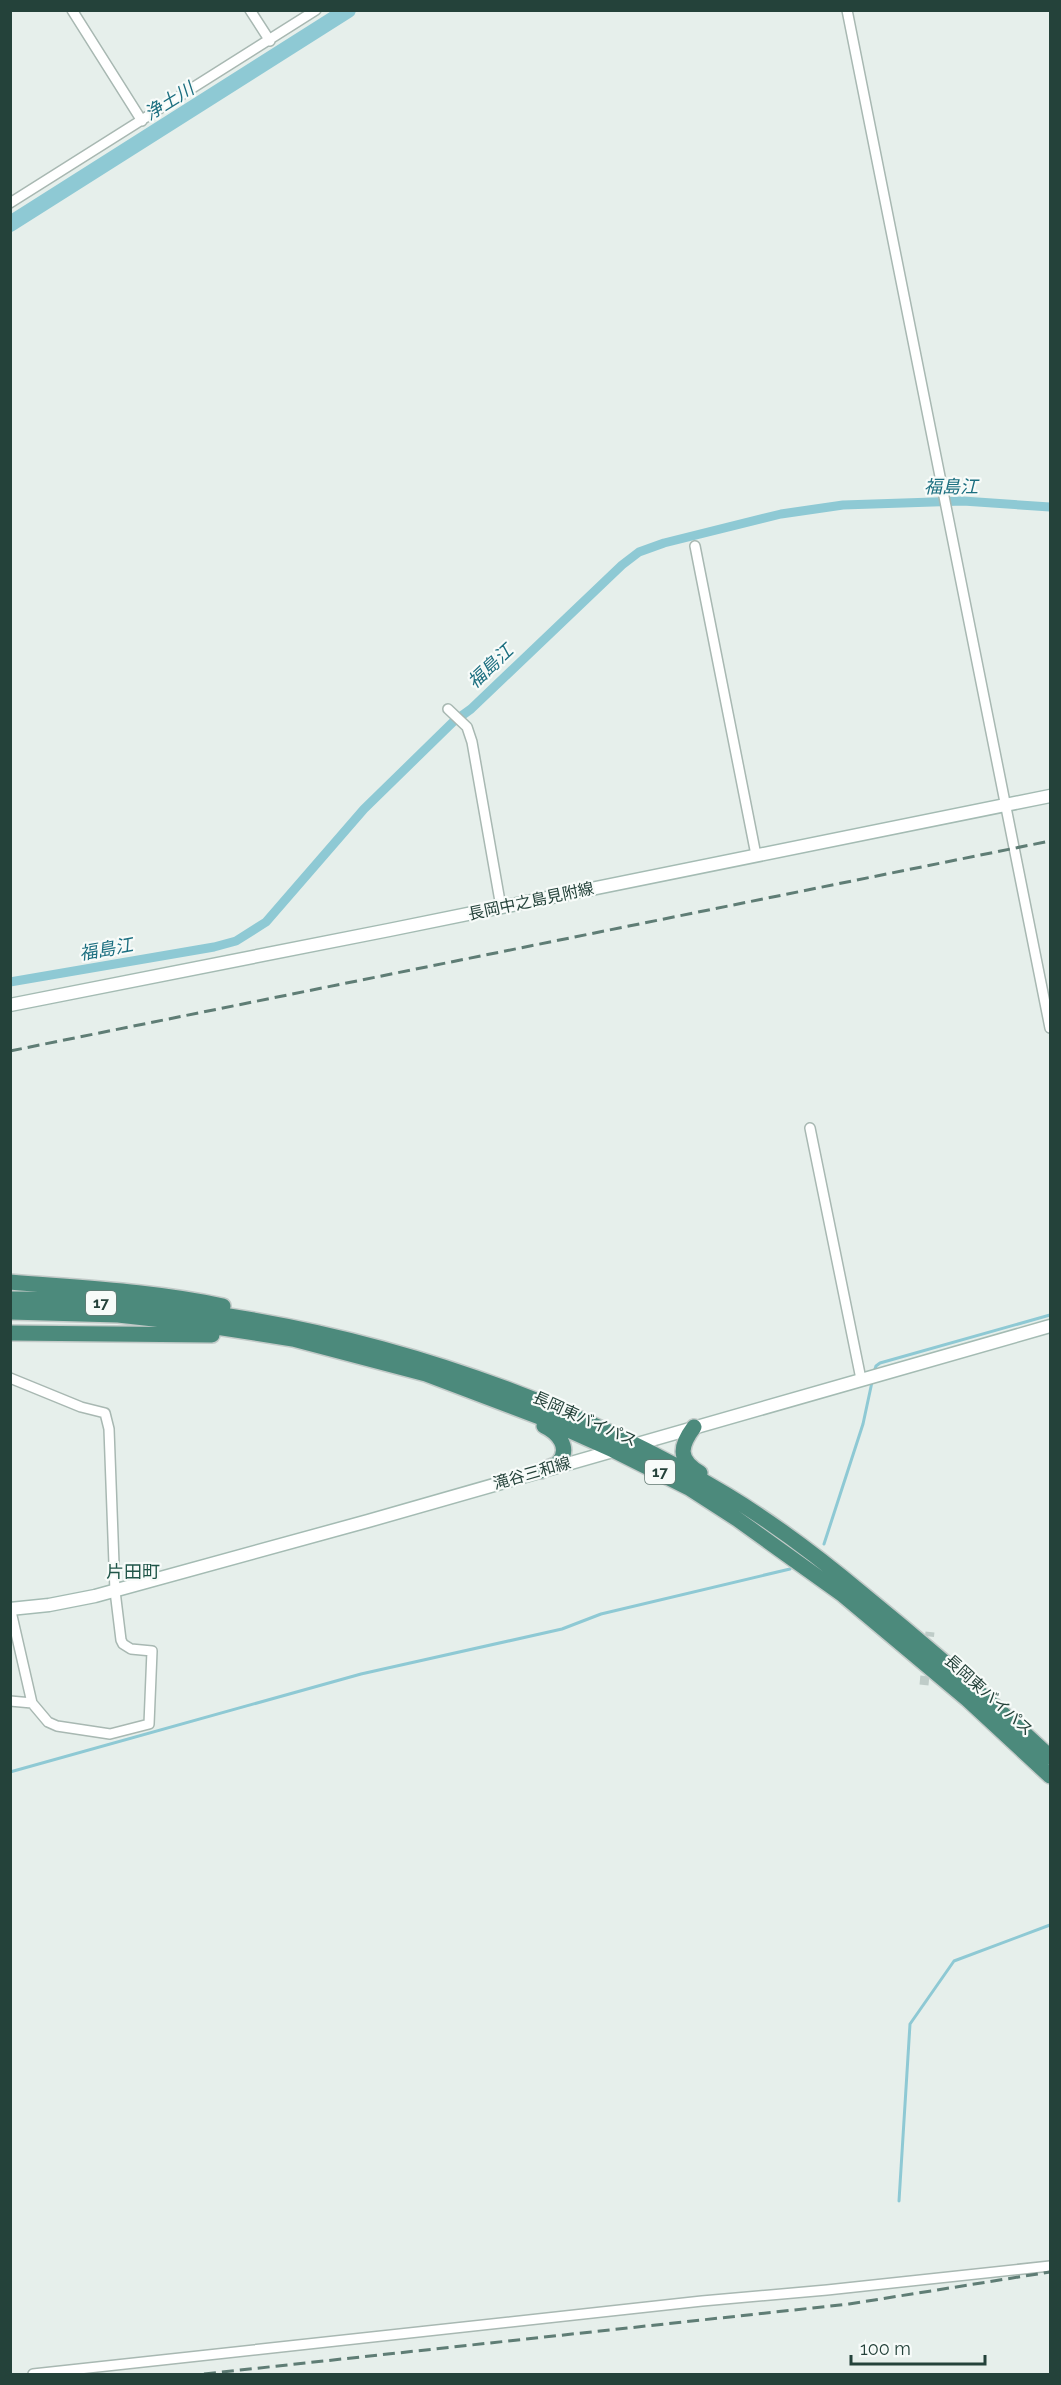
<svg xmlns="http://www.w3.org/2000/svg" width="1061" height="2385" font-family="Raleway,'Noto Sans JP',sans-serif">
<rect width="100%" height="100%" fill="#e6efeb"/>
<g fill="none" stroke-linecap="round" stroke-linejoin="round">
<path stroke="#8ec9d4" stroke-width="3" d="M874 1372 876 1366 880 1363 1050 1315
M824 1544 863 1424 872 1382
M10 1772 361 1674 562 1629 601 1614 790 1569
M899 2201 910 2024 954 1961 1050 1925"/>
<path stroke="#8ec9d4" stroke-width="9" d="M10 982 214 947 236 941 266 922 364 809 453 722 471 709 622 565 639 552 664 543 781 514 843 505 963 501 1050 507"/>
<path stroke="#8ec9d4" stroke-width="16" d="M10 224 348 10"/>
<path stroke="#bfccc8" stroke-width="9" stroke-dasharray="9 4.5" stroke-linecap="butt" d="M928 1650 930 1632
M924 1685 926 1664"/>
<g stroke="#a8b8b2" stroke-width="12">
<path id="minor" d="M72 10 142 121
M250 10 270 41
M847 10 1050 1028
M10 203 316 10
M695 546 756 855
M448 709 467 727 472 742 501 907
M810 1128 861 1379
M10 1378 81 1407 105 1413 109 1429 115 1591 121 1640 123 1644 131 1649 152 1651 149 1724 110 1734 57 1726 48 1722 32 1703 10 1607
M10 1701 32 1703
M33 2374 702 2301 827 2290 1050 2266"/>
</g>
<g stroke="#a4bbb3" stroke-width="15">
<path id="secondary" d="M10 1005 389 930 1050 796
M10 1609 49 1605 95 1596 368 1521 1050 1326"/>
</g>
<g stroke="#c2cac8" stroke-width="18">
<path id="trunk" d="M10 1282C82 1288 153 1291 223 1306
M10 1299C262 1299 511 1366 727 1495 775 1524 821 1559 864 1595 928 1647 990 1701 1050 1757
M10 1312 118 1315 190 1323 293 1339 426 1374 537 1416 613 1450 689 1488 737 1519 843 1595 967 1699 1050 1776
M10 1333 212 1335
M694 1427C680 1446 677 1459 700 1473
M541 1471C546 1468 555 1466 559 1462 571 1447 557 1432 544 1426"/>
</g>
<use href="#minor" stroke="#fff" stroke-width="9"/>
<use href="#secondary" stroke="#fff" stroke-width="12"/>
<use href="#trunk" stroke="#4c8a7c" stroke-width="15"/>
<path stroke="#5f7d75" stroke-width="3" stroke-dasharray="12 6" stroke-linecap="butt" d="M10 1051 1050 841
M204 2374 849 2304 1050 2272"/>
</g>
<g text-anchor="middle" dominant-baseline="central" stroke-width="4.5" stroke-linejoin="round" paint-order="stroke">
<g fill="#f7fbf9" stroke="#637a73" stroke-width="1.5">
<rect x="86" y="1291" width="30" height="24" rx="4.5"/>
<rect x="645" y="1460" width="30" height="24" rx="4.5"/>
</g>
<g font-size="15" font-weight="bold" fill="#24423a">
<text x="101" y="1303">17</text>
<text x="660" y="1472">17</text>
</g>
<g font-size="16" fill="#24423a" stroke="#f7fbf9">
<text transform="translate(531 901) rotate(-12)">長岡中之島見附線</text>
<text transform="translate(585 1419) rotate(24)">長岡東バイパス</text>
<text transform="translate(532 1473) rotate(-16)">滝谷三和線</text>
<text transform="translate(989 1695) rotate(42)">長岡東バイパス</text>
</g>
<g font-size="18" font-style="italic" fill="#1c6f80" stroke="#f7fbf9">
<text transform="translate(169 101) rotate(-32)">浄土川</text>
<text x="951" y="486">福島江</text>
<text transform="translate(490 666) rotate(-43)">福島江</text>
<text transform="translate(106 949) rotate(-10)">福島江</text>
</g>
<g font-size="18" fill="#1f5548" stroke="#f7fbf9">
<text x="133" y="1571">片田町</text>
</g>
</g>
<rect width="1061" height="2385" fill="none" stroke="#24423a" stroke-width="24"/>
<path d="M851 2355v9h134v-9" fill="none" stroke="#24423a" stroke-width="3"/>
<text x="860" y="2355" font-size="18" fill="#24423a" stroke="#f7fbf9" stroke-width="4.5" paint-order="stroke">100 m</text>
</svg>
